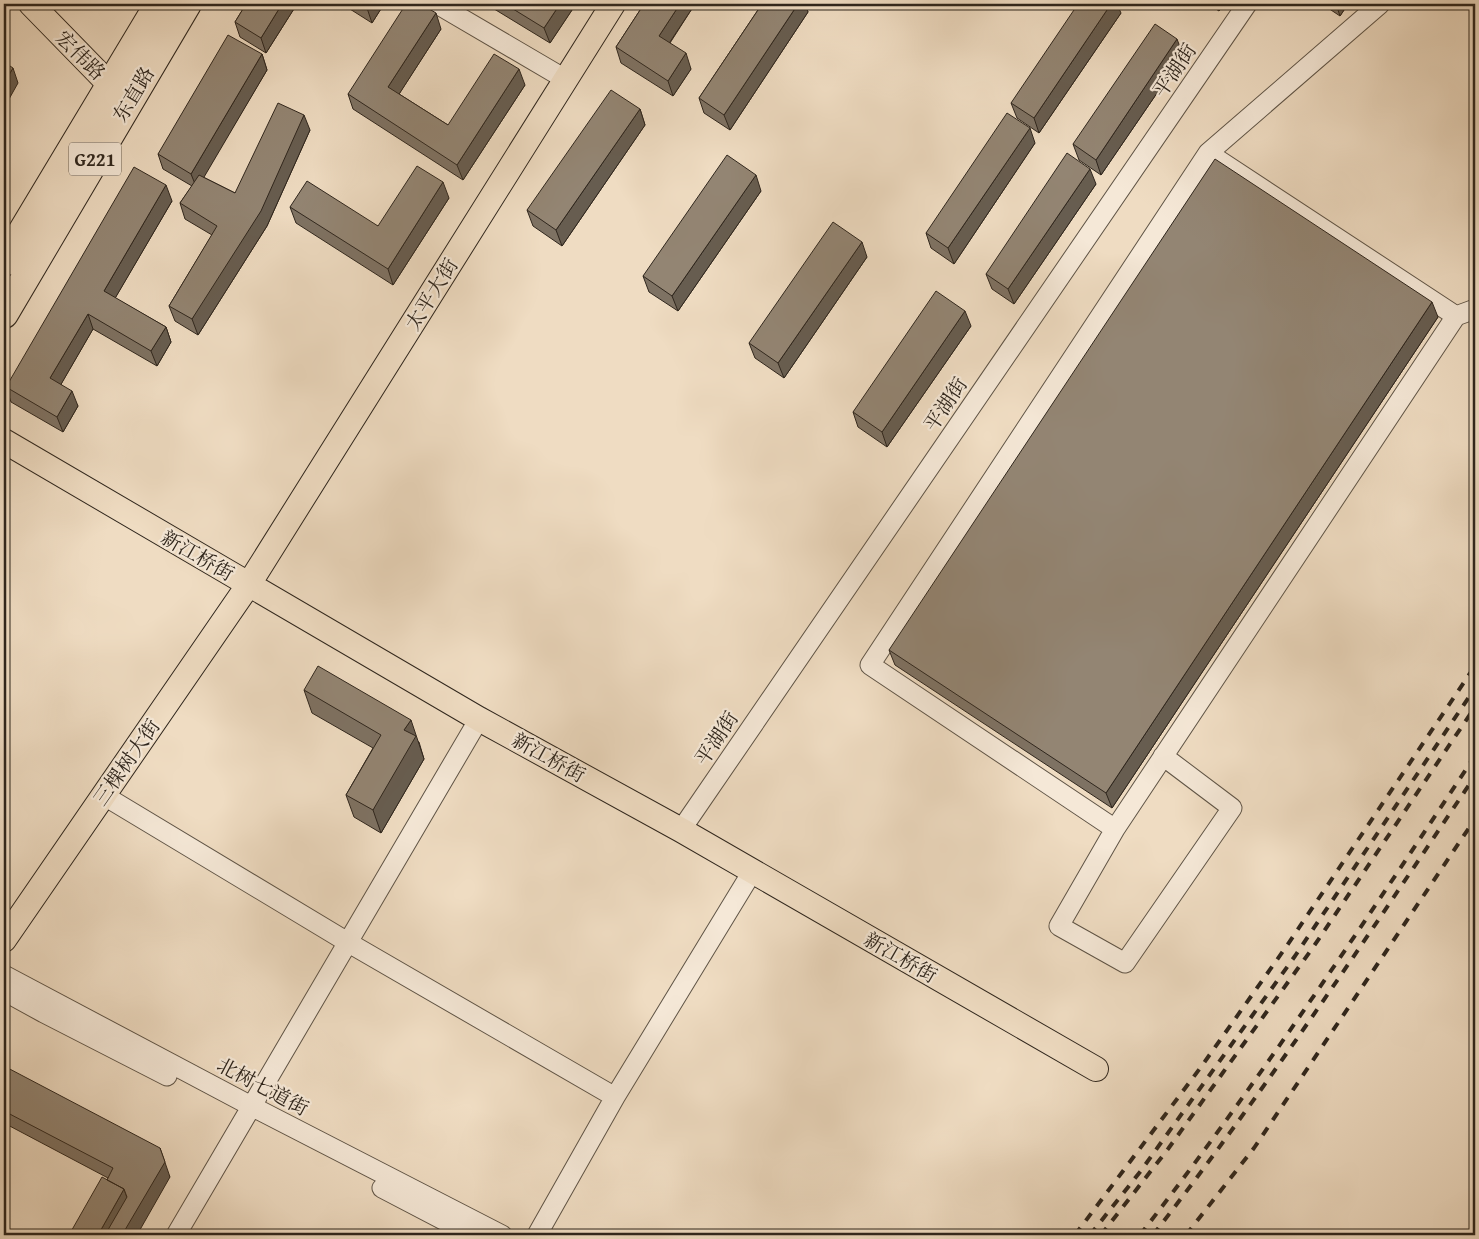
<svg xmlns="http://www.w3.org/2000/svg" width="1479" height="1239" font-family="'Gentium Book Plus','Noto Serif SC',serif">
<rect width="100%" height="100%" fill="#efdcc2"/>
<filter id="stains"><feTurbulence type="fractalNoise" baseFrequency=".004" numOctaves="4"/><feColorMatrix values="0 0 0 0 .2 0 0 0 0 .09 0 0 0 0 .02 0 0 0 .5 -.17"/></filter>
<radialGradient id="worn" r=".72"><stop offset=".6" stop-color="#630" stop-opacity="0"/><stop offset="1" stop-color="#630" stop-opacity=".3"/></radialGradient>
<g fill="none" stroke-linecap="round" stroke-linejoin="round">
<g stroke="#5f5446" stroke-width="21">
<path id="minor" d="M437 4 565 79
M1380 4 1208 153 870 665 1115 829 1456 316 1475 309
M1208 153 1456 316
M103 795 349 943 615 1097
M1115 829 1059 926 1125 963 1232 808 1163 756
M681 830 1247 4
M4 975 253 1107 502 1235
M4 991 44 1013 167 1076
M382 1188 472 1235
M176 1235 479 719
M537 1235 615 1097 752 872"/>
</g>
<g stroke="#2f261d" stroke-width="26">
<path id="major" d="M31 4 110 85
M4 441 479 719 681 830 1096 1069
M4 940 249 584 613 4"/>
</g>
<g stroke="#2f261d" stroke-width="30">
<path id="highway" d="M4 262 159 4
M4 314 187 4"/>
</g>
<use href="#minor" stroke="#f5e8d7" stroke-width="19"/>
<use href="#major" stroke="#efdcc2" stroke-width="24"/>
<use href="#highway" stroke="#efdcc2" stroke-width="28"/>
<path stroke="#2f261d" stroke-width="4" stroke-dasharray="9 9" stroke-linecap="butt" d="M1075 1235 1201 1067 1286 947 1475 666
M1090 1235 1140 1172 1295 956 1475 688
M1101 1235 1168 1149 1314 946 1475 707
M1140 1235C1260 1081 1367 918 1475 756
M1153 1235C1268 1087 1371 931 1475 776
M1186 1235 1254 1148 1475 819"/>
</g>
<path fill="#7e7263" stroke="#2f261d" d="M246 4H297L266 53 240 37 235 22Z
M342 4H384L372 23Z
M486 4H576L550 43Z
M644 4H695L670 43 691 69 673 96 621 63 616 47Z
M762 4H805L808 12 730 130 704 113 699 98Z
M1208 4H1224L1219 11Z
M1322 4H1348L1340 16Z
M1121 13 1039 133 1017 118 1011 103Z
M441 29 399 94 448 125 525 85 463 180 353 109 348 94Z
M262 54 267 70 203 177 235 193 310 130 267 226 198 335 175 321 169 306 212 235 185 219 180 203 192 186 163 169 158 154Z
M1183 55 1101 175 1079 160 1073 144Z
M640 109 645 125 562 246 533 226 527 210Z
M1035 143 954 264 931 248 926 233Z
M1096 184 1014 304 992 289 986 274Z
M761 191 678 311 649 292 643 276Z
M449 198 393 285 296 223 290 207 378 226Z
M172 201 115 298 166 327 171 342 157 366 93 329 61 384 78 406 63 432 11 402 6 387Z
M867 257 784 378 755 358 749 343Z
M1438 317 1112 808 895 665 889 650Z
M971 326 887 447 858 427 853 412Z
M304 690 419 742 424 759 381 833 354 817 346 795 373 748 312 713Z
M4 1066 170 1177 107 1180 108 1178 4 1123Z"/>
<path fill="#675d50" stroke="#2f261d" d="M282 4H297L266 53 261 38Z
M369 4H384L372 23 367 8Z
M560 4H576L550 43 544 28Z
M680 4H695L664 51 659 36Z
M798 4H805L808 12 730 130 724 115Z
M1111 4H1117L1121 13 1039 133 1034 118Z
M1217 4H1224L1219 11Z
M1336 4H1348L1340 16Z
M436 13 441 29 394 102 388 87Z
M1177 39 1183 55 1101 175 1096 160Z
M686 53 691 69 673 96 668 81Z
M262 54 267 70 197 189 191 174Z
M13 68 18 83 4 108V83Z
M519 69 525 85 463 180 457 165Z
M640 109 645 125 562 246 556 230Z
M304 115 310 130 267 226 198 335 192 319Z
M1030 128 1035 143 954 264 948 248Z
M1090 169 1096 184 1014 304 1008 289Z
M756 175 761 191 678 311 672 296Z
M443 182 449 198 393 285 388 269Z
M166 185 172 201 110 307 104 291Z
M862 242 867 257 784 378 778 363Z
M1432 302 1438 317 1112 808 1106 793Z
M965 311 971 326 887 447 882 432Z
M88 314 93 329 56 393 50 378Z
M166 327 171 342 157 366 151 351Z
M72 391 78 406 63 432 57 417Z
M411 720 424 759 381 833 373 810 404 730Z
M160 1148 170 1177 137 1235H122Z
M124 1189 132 1212 119 1235H98Z"/>
<path fill="#938573" stroke="#2f261d" d="M246 4H282L261 38 235 22Z
M361 4H369L367 8Z
M406 4H421L436 13 388 87 448 125 494 54 519 69 457 165 348 94Z
M505 4H560L544 28Z
M644 4H680L659 36 686 53 668 81 616 47Z
M762 4H798L724 115 699 98Z
M1078 4H1111L1034 118 1011 103Z
M1155 24 1177 39 1096 160 1073 144Z
M228 35 262 54 191 174 158 154Z
M4 62 13 68 4 83Z
M611 90 640 109 556 230 527 210Z
M278 103 304 115 261 211 192 319 169 306 217 226 180 203 199 175 235 193Z
M1007 113 1030 128 948 248 926 233Z
M1067 153 1090 169 1008 289 986 274Z
M727 155 756 175 672 296 643 276Z
M1215 159 1432 302 1106 793 889 650Z
M417 166 443 182 388 269 290 207 307 181 378 226Z
M134 167 166 185 104 291 166 327 151 351 88 314 50 378 72 391 57 417 6 387Z
M833 222 862 242 778 363 749 343Z
M936 291 965 311 882 432 853 412Z
M318 666 411 720 404 730 416 736 373 810 346 795 381 735 304 690Z
M4 1066 160 1148 165 1162 122 1235H105L127 1197 124 1189 107 1180 113 1168 4 1111Z
M102 1177 124 1189 98 1235H69Z"/>
<g text-anchor="middle" dominant-baseline="central" stroke-width="4.5" stroke-linejoin="round" paint-order="stroke">
<rect fill="#f5e8d7" stroke="#6a6055" stroke-width="1" x="69" y="142.5" width="52" height="33" rx="4"/>
<g font-size="19" font-weight="bold" fill="#2f261d">
<text x="95" y="159">G221</text>
</g>
<g font-size="20" fill="#2f261d" stroke="#f5e8d7">
<text transform="translate(81 55) rotate(45)">宏伟路</text>
<text transform="translate(1174 70) rotate(-56)">平湖街</text>
<text transform="translate(133 94) rotate(-59)">东直路</text>
<text transform="translate(431 294) rotate(-58)">太平大街</text>
<text transform="translate(945 404) rotate(-56)">平湖街</text>
<text transform="translate(198 555) rotate(30)">新江桥街</text>
<text transform="translate(716 738) rotate(-56)">平湖街</text>
<text transform="translate(549 757) rotate(29)">新江桥街</text>
<text transform="translate(126 762) rotate(-55)">三棵树大街</text>
<text transform="translate(901 957) rotate(30)">新江桥街</text>
<text transform="translate(263 1086) rotate(28)">北树七道街</text>
</g>
</g>
<rect width="1479" height="1239" fill="none" stroke="#efdcc2" stroke-width="20"/>
<rect x="5" y="5" width="1469" height="1229" fill="none" stroke="#2f261d" stroke-width="2.5"/>
<rect x="10" y="10" width="1459" height="1219" fill="none" stroke="#2f261d"/>
<rect width="100%" height="100%" filter="url(#stains)"/>
<rect width="100%" height="100%" fill="url(#worn)"/>
</svg>
